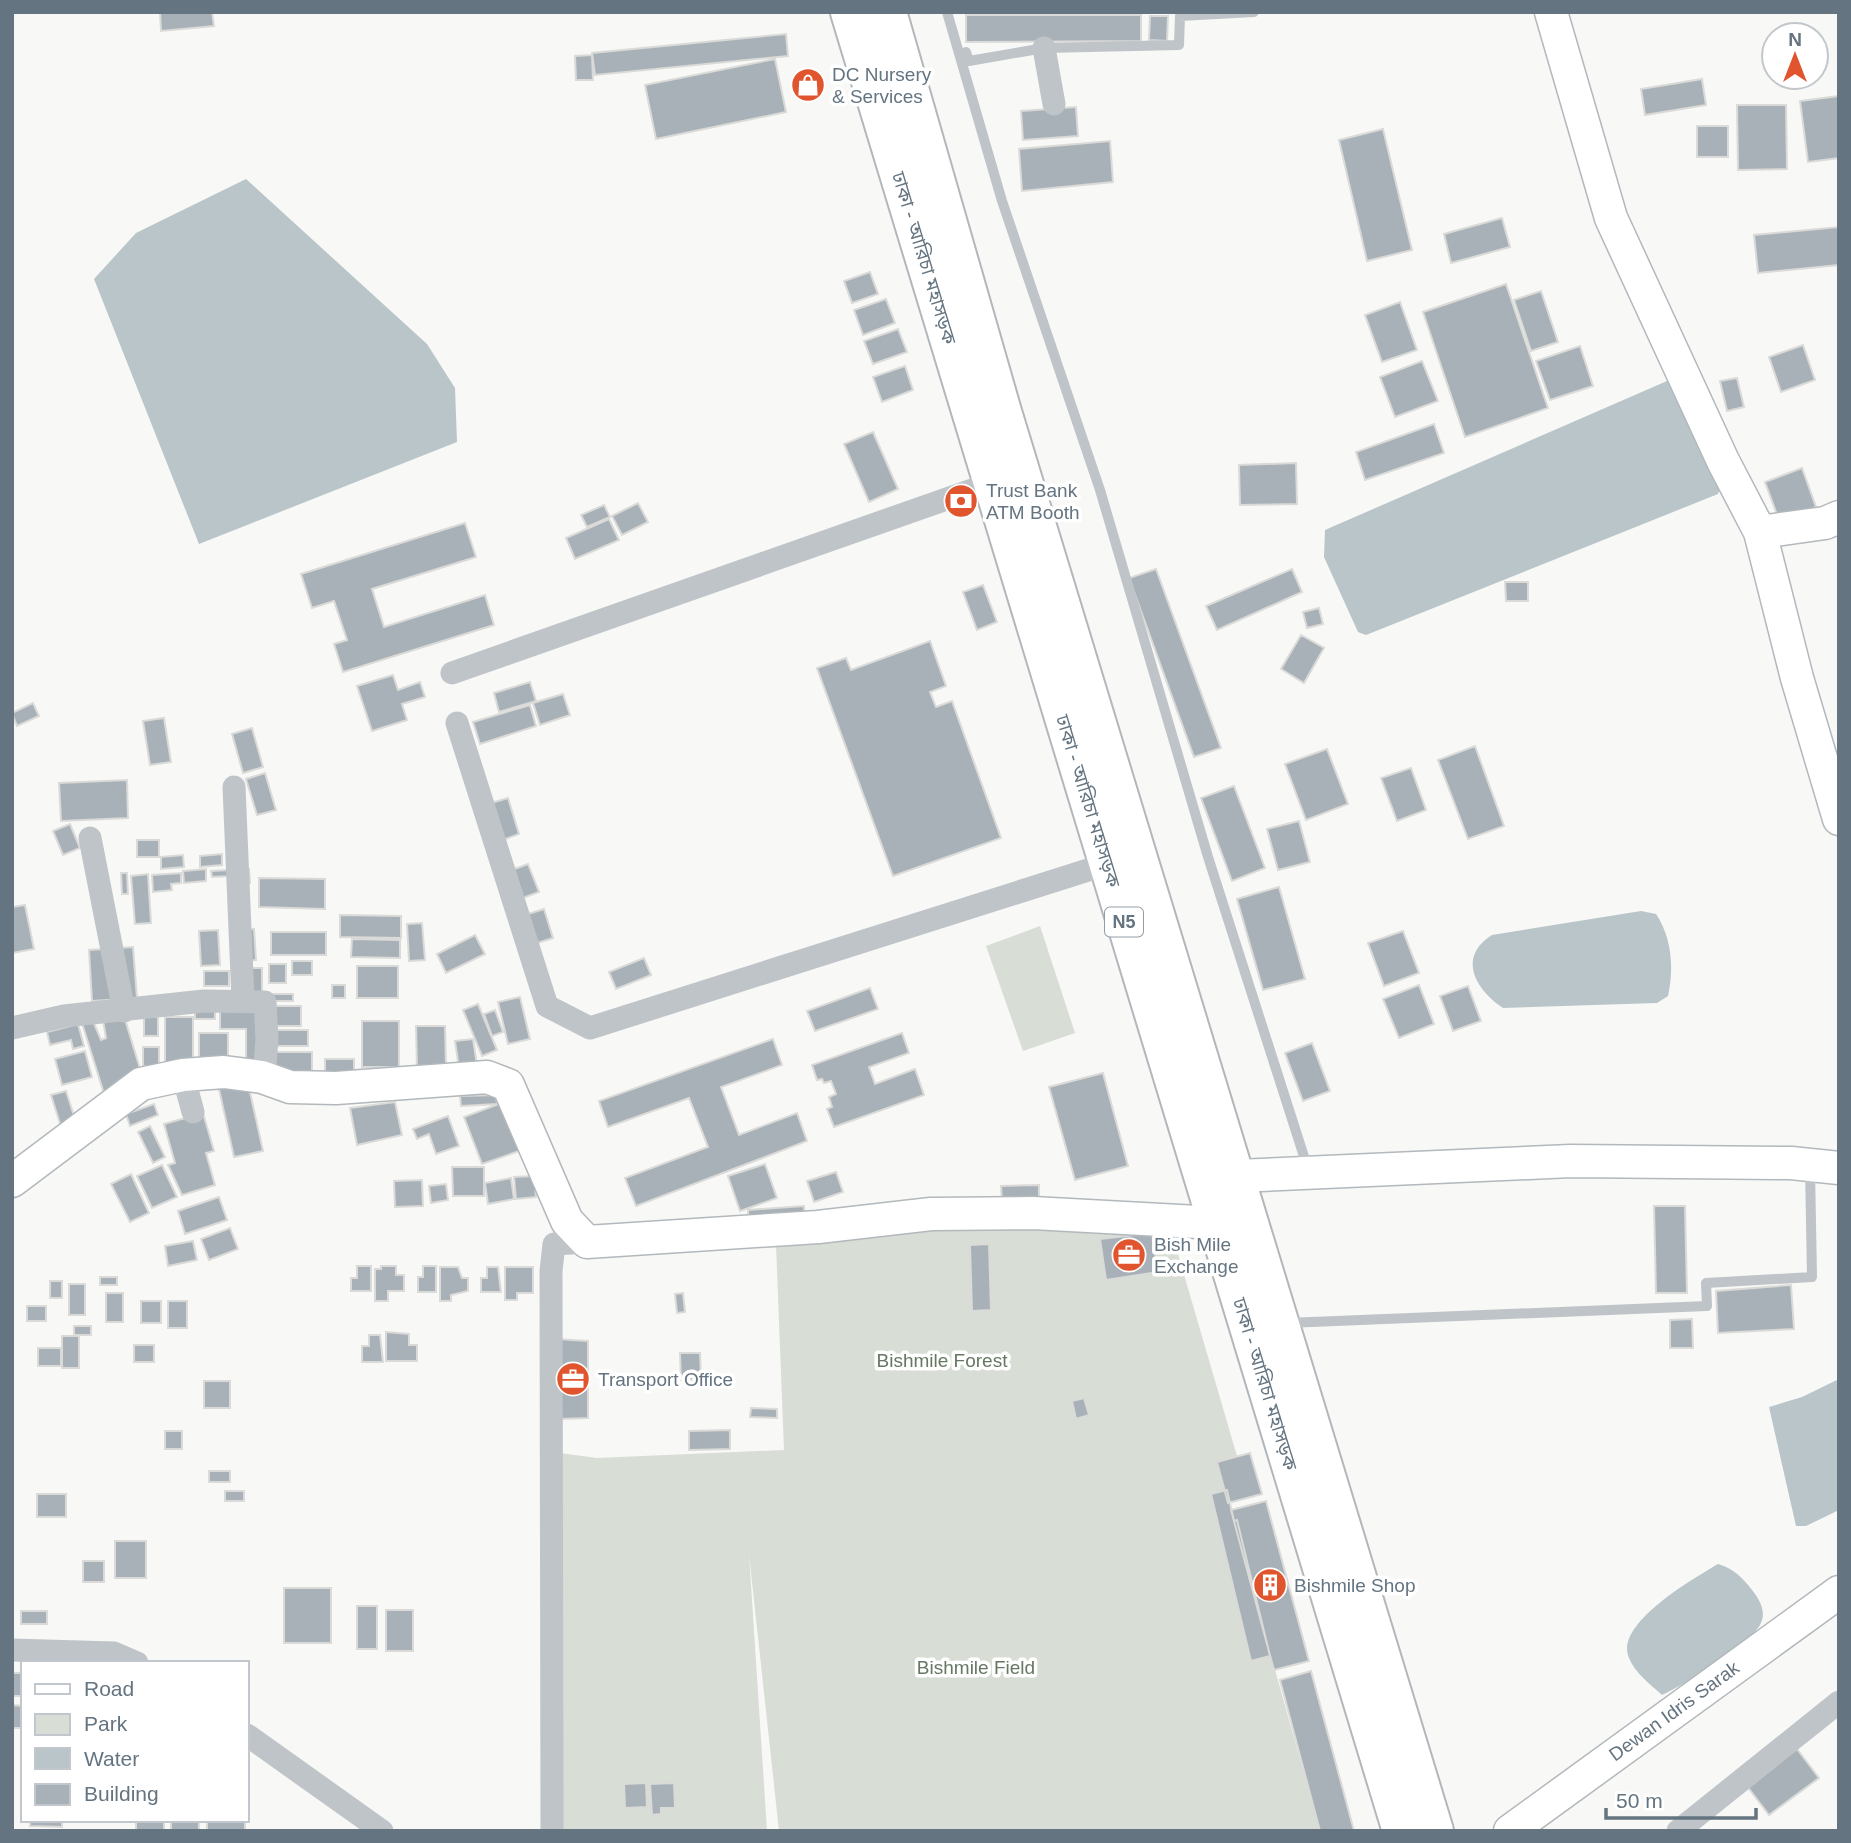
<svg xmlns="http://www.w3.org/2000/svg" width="1851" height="1843" font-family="Helvetica,'Noto Sans Bengali',sans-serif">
<rect width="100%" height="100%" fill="#f8f8f6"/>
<path fill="#d8ddd5" d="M1040 926 1075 1033 1023 1051 986 946Z
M931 1214 1168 1220 1237 1456 1217 1462 1320 1831H779L749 1554 767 1831H552V1452L597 1458 784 1450 776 1244Z"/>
<path fill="#b9c5c9" d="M246 179 427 344 455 388 457 442 199 544 94 279 136 233Z
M1667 381 1677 382 1721 485 1718 494 1366 635 1358 632 1324 557 1325 530Z
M1641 911 1656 914C1672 938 1674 968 1668 996L1657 1003 1503 1008C1475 989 1457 957 1492 935Z
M1839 1379V1510L1806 1526H1796L1769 1407 1802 1397Z
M1718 1564C1734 1569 1742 1577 1752 1590 1760 1600 1767 1612 1760 1625 1747 1647 1686 1684 1662 1695 1650 1684 1635 1673 1629 1658 1614 1624 1693 1579 1718 1564Z"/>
<path fill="#a8b1b7" stroke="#dadad8" stroke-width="2" d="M160 12H212L214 26 161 31Z
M966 15H1141V41L966 42Z
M1150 16H1168L1167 41 1149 40Z
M786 34 788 56 595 75 592 53Z
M592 55 593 80H576L575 56Z
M775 59 786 112 656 139 645 85Z
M1702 79 1706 105 1645 115 1641 89Z
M1839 96V158L1808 162 1800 101Z
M1737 105H1786L1787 169 1738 170Z
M1076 107 1078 136 1023 140 1021 111Z
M1697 126H1728V157H1697Z
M1383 129 1412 250 1367 261 1339 140Z
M1110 141 1113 182 1022 191 1019 149Z
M1502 218 1510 247 1451 263 1444 234Z
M1839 227V265L1758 273 1754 235Z
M870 272 878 294 852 303 844 281Z
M1506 284 1548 408 1465 437 1423 312Z
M1541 291 1558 342 1531 351 1514 300Z
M886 299 895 323 863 335 854 310Z
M1400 302 1417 350 1382 362 1365 315Z
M898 329 907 352 873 364 864 341Z
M1803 345 1815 380 1781 392 1769 357Z
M1580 346 1593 386 1550 400 1536 361Z
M1422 361 1438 401 1395 417 1380 377Z
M905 366 913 390 882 402 873 377Z
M1737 378 1744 407 1727 411 1720 381Z
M1434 424 1444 453 1365 480 1356 452Z
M873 432 898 489 869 502 844 444Z
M1296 463 1297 504 1240 505 1239 465Z
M1802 468 1816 507 1779 520 1765 482Z
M638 503 648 522 622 535 612 516Z
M604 505 610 517 587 527 581 515Z
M609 519 619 540 575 559 566 538Z
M465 523 476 557 372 589 384 627 485 595 494 625 343 672 334 644 347 640 334 601 312 608 301 574Z
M1156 569 1221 748 1194 757 1129 578Z
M1292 569 1302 592 1217 630 1206 606Z
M1505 582H1528V601H1506Z
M983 585 997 622 977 630 963 592Z
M1319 608 1323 624 1307 628 1303 612Z
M1301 635 1324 648 1304 683 1281 669Z
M930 641 946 686 930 692 936 707 952 701 1001 838 893 876 817 668 846 658 851 670Z
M393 675 398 690 420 682 425 697 402 704 407 720 372 731 357 686Z
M530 682 536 701 499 712 494 693Z
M563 694 570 715 540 725 533 703Z
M33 703 39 716 17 726 12 713Z
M530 705 536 726 480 744 473 722Z
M164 718 171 762 150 765 143 721Z
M252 728 263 767 243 773 232 734Z
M1475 746 1504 826 1468 839 1438 760Z
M1327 749 1348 804 1306 820 1285 764Z
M1411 768 1426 810 1397 821 1381 778Z
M265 773 276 810 257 815 246 779Z
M127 780 128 818 61 821 59 783Z
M1234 786 1265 868 1232 881 1201 798Z
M508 798 519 834 500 841 488 804Z
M1299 821 1310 862 1278 870 1267 829Z
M70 824 80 848 63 855 53 831Z
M137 840H159V857H137Z
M222 854V865L200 867V856Z
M183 855 184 867 161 869V857Z
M528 864 539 892 520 899 509 871Z
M206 869V881L184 883 183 871Z
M249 869 250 883 231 884V876L212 877 211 871Z
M121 873H127L128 894H122Z
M181 873V883L171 884 172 890 153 892 152 875Z
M148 874 151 923 135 924 131 876Z
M259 878 325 879V909L259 907Z
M1279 887 1305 979 1263 990 1237 899Z
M25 905 34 949 12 953V907Z
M544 909 553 938 534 944 525 915Z
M340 915 401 916V938L340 937Z
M422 923 425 960 409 961 407 924Z
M254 929 256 960 234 961 232 930Z
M218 930 220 965 201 966 199 931Z
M1403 931 1419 973 1384 986 1368 943Z
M271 932H326V955H271Z
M475 935 485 954 446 973 437 954Z
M352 939 400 940V958L351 957Z
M133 947 137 998 92 1001 89 950Z
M644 958 651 975 616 989 609 972Z
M292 961H312V975H292Z
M269 964H286V983H269Z
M357 966H398V998H357Z
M237 968H262V996H237Z
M204 971H229V986H204Z
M332 985H345V998H332Z
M1419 985 1434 1024 1399 1038 1383 999Z
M1468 986 1481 1021 1453 1031 1440 996Z
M870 988 878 1009 815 1031 807 1011Z
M271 994H293V1001H271Z
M520 997 530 1039 508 1044 498 1002Z
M478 1004 497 1050 482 1056 463 1010Z
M272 1006H301V1026H272Z
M195 1008H215V1019H195Z
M495 1010 503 1032 492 1036 484 1014Z
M220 1011H262V1062H246V1029H220Z
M124 1016 141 1072 106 1100 82 1023 93 1021 101 1040 106 1038 103 1020Z
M144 1017H158V1036H144Z
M165 1017H193V1063H165Z
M362 1021H399V1067H362Z
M78 1024 84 1046 73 1049 71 1040 50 1045 47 1032Z
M416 1026H445L446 1067 417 1068Z
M271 1030H308V1046H271Z
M199 1033H228V1061H199Z
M902 1033 909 1053 869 1067 875 1084 915 1069 924 1095 834 1127 827 1109 832 1107 829 1097 836 1094 831 1081 824 1083 822 1079 817 1080 812 1065Z
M473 1039 477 1065 459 1068 455 1041Z
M773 1039 782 1065 721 1087 739 1135 797 1113 807 1141 636 1206 625 1178 708 1147 689 1098 608 1127 599 1101Z
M1312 1043 1330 1091 1303 1101 1285 1053Z
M143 1047H159V1066H143Z
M85 1051 92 1077 62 1085 55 1059Z
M270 1052H312V1075H270Z
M325 1059H354V1077H325Z
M1103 1073 1128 1166 1075 1180 1049 1087Z
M246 1074 263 1151 234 1157 217 1080Z
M66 1091 77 1125 62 1130 51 1095Z
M496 1095 497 1104 461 1106 460 1096Z
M395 1102 402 1135 357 1145 350 1108Z
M504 1102 522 1150 482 1164 464 1117Z
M154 1104 158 1115 130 1126 126 1114Z
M203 1113 214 1151 206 1153 215 1185 182 1195 168 1165 175 1163 164 1124Z
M448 1116 459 1146 436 1154 429 1134 417 1139 413 1129Z
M150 1126 165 1157 153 1163 138 1132Z
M765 1164 777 1198 740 1211 728 1176Z
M162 1165 177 1197 152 1208 137 1176Z
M452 1167H484V1196H453Z
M836 1172 843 1192 814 1202 807 1181Z
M131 1174 149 1213 130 1222 111 1184Z
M534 1176 536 1197 516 1199 514 1177Z
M511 1178 514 1199 488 1204 485 1183Z
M422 1180 423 1206 395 1207 394 1181Z
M446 1184 448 1200 431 1203 429 1186Z
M1039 1185V1202H1002L1001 1186Z
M219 1197 227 1220 185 1234 178 1211Z
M804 1206 805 1222 749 1225 748 1210Z
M1654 1206H1685L1687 1293H1656Z
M230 1228 238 1249 209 1260 201 1239Z
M1152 1233 1158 1272 1106 1280 1100 1239Z
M193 1241 197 1260 168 1266 165 1246Z
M989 1244 991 1310 972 1311 970 1245Z
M357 1266H371V1291H351V1278H357Z
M381 1266H396V1275H404V1291H388V1301H375V1269H381Z
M423 1266H436V1292H418V1277H423Z
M440 1267H458L462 1278H468V1291L451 1295V1301H440Z
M487 1267H498L501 1292H481V1278H487Z
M505 1267H533V1293H517V1300H505Z
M100 1277H117V1285H100Z
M50 1281H62V1298H50Z
M69 1284H85V1315H69Z
M1791 1285 1794 1329 1718 1333 1716 1291Z
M106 1293H123V1322H106Z
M683 1293 685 1312 677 1313 675 1294Z
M141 1301H161V1323H141Z
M168 1301H187V1328H168Z
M27 1306H46V1321H27Z
M1692 1319 1693 1348H1670V1320Z
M74 1326H91V1335H74Z
M386 1332 409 1334V1345H417V1361H386Z
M369 1335H380L383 1362H362V1346H369Z
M62 1336H79V1368H62Z
M556 1339 588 1341V1418L559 1419Z
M134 1345H154V1362H134Z
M38 1348H61V1366H38Z
M680 1353H700L701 1380H681Z
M204 1381H230V1408H204Z
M1084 1398 1089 1415 1076 1419 1072 1401Z
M751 1408 777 1409V1418L750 1417Z
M730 1430V1449L689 1450V1431Z
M165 1431H182V1449H165Z
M1250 1453 1262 1494 1228 1503 1217 1462Z
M209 1471H230V1482H209Z
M1227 1490 1234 1521 1237 1520 1270 1656 1251 1661 1211 1494Z
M225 1491H244V1501H225Z
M37 1494H66V1517H37Z
M1266 1501 1309 1661 1274 1670 1231 1510Z
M115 1541H146V1578H115Z
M83 1561H104V1582H83Z
M284 1588H331V1643H284Z
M357 1606H377V1649H357Z
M386 1610H413V1651H386Z
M21 1611H47V1624H21Z
M1311 1671 1354 1831H1320L1280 1680Z
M12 1673H23V1696H12Z
M12 1705 23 1706V1728H12Z
M1797 1749 1819 1778 1769 1815 1747 1786Z
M646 1783 647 1807 625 1808 624 1784Z
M674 1783 675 1808H661V1814L652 1815 650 1784Z
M30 1820H62V1827L30 1826Z
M136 1820H164V1831H136Z
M171 1820H199V1831H171Z
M207 1820H245V1831H207Z"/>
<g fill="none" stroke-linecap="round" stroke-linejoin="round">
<g stroke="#b2b8bc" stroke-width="35">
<path id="secondary" d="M1551 12 1611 218 1723 461 1760 532 1825 523 1839 517
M1760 532 1797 678 1839 819
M1237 1176 1571 1161 1791 1163 1839 1168
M12 1181 141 1084 183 1075 224 1072 262 1077 290 1087 336 1088 487 1077 508 1085 567 1221 587 1242 818 1227 931 1214 1033 1213 1216 1223
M1510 1831 1839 1592"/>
</g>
<g stroke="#b3b7bb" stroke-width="42">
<path id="highway" d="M850 12 1402 1831
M887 12 1002 412 1434 1831"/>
</g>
<path stroke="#bfc4c8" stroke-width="10" d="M947 12 1002 201 1100 490 1208 857 1308 1169
M966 52 969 61 1044 48 1179 45 1180 16 1254 12
M1287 1323 1707 1306 1706 1283 1812 1277 1810 1168"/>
<path stroke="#bfc4c8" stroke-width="23" d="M1044 48 1054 104
M452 673 992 483
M457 723 547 1006 590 1028 1107 864
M234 787 243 1000
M90 838 124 1011
M12 1028 64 1016 204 1001 265 1002 267 1039 264 1078
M183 1075 193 1112
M12 1650 114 1653 137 1663
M247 1735 382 1831
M552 1831 551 1271 554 1244 587 1242
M1678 1831 1839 1702"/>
<use href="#secondary" stroke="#fff" stroke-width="32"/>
<use href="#highway" stroke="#fff" stroke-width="38"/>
</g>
<defs>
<g id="shop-disc" transform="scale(1.75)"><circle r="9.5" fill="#e0542e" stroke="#fff"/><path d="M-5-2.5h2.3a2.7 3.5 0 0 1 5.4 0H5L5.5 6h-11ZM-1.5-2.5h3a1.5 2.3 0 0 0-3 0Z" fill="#fff"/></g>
<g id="bank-disc" transform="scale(1.75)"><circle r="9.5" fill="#e0542e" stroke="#fff"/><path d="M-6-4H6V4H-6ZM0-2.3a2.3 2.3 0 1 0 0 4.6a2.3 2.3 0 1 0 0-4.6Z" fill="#fff"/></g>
<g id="office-disc" transform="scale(1.75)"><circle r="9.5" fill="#e0542e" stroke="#fff"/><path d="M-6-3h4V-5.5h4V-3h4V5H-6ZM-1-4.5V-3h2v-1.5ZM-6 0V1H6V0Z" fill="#fff"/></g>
<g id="building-disc" transform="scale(1.75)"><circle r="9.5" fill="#e0542e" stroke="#fff"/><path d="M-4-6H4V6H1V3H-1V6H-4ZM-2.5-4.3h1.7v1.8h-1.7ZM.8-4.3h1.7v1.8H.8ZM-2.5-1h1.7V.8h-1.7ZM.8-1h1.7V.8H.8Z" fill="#fff"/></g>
</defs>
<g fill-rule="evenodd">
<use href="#shop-disc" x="808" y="85"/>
<use href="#bank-disc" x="961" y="501"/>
<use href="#office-disc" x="1129" y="1255"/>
<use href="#office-disc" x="573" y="1379"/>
<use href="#building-disc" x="1270" y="1585"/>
</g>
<g text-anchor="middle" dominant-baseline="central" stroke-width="7" stroke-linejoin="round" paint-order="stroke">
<rect fill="#fff" stroke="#929ea6" stroke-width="2" x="1105" y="907.5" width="38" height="29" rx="5"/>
<g font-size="18" font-weight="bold" fill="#647480">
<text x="1124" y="922">N5</text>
</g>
<g font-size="19" fill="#647480" stroke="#fff" text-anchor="start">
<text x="832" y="74">DC Nursery<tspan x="832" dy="22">&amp; Services</tspan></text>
<text x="986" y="490">Trust Bank<tspan x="986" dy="22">ATM Booth</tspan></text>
<text x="1154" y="1244">Bish Mile<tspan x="1154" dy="22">Exchange</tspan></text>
<text x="598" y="1379">Transport Office</text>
<text x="1294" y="1585">Bishmile Shop</text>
</g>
<g font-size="19" fill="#647480" stroke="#fff">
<text transform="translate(924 258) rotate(73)">ঢাকা - আরিচা মহাসড়ক</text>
<text transform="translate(1088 801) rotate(73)">ঢাকা - আরিচা মহাসড়ক</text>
<text transform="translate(1265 1384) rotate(73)">ঢাকা - আরিচা মহাসড়ক</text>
<text transform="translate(1674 1711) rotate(-36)">Dewan Idris Sarak</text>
</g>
<g font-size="19" fill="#667863" stroke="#fff">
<text x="942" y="1360">Bishmile Forest</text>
<text x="976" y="1667">Bishmile Field</text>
</g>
</g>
<rect width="1851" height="1843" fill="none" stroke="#647480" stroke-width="28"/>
<rect x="21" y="1661" width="228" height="161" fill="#ffffff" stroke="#c1c7cc" stroke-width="2"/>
<rect x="35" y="1684" width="35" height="10" fill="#ffffff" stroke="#c1c7cc" stroke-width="2"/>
<text x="84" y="1696" font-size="21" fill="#647480">Road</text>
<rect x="35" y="1714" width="35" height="21" fill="#d8ddd5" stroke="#c1c7cc" stroke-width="2"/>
<text x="84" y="1731" font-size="21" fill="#647480">Park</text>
<rect x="35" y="1748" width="35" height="21" fill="#b9c5c9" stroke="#c1c7cc" stroke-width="2"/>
<text x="84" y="1766" font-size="21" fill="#647480">Water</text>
<rect x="35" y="1784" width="35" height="21" fill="#a8b1b7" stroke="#c1c7cc" stroke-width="2"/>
<text x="84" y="1801" font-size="21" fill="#647480">Building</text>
<g transform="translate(1795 56)"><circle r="33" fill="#ffffff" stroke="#c1c7cc" stroke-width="2"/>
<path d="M0-5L12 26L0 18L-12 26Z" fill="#e0542e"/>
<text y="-10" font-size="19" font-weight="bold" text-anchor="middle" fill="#647480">N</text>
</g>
<path d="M1606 1808v10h150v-10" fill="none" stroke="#647480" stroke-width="3.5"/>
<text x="1616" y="1808" font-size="21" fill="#647480" stroke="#ffffff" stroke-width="5" paint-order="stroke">50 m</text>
</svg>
